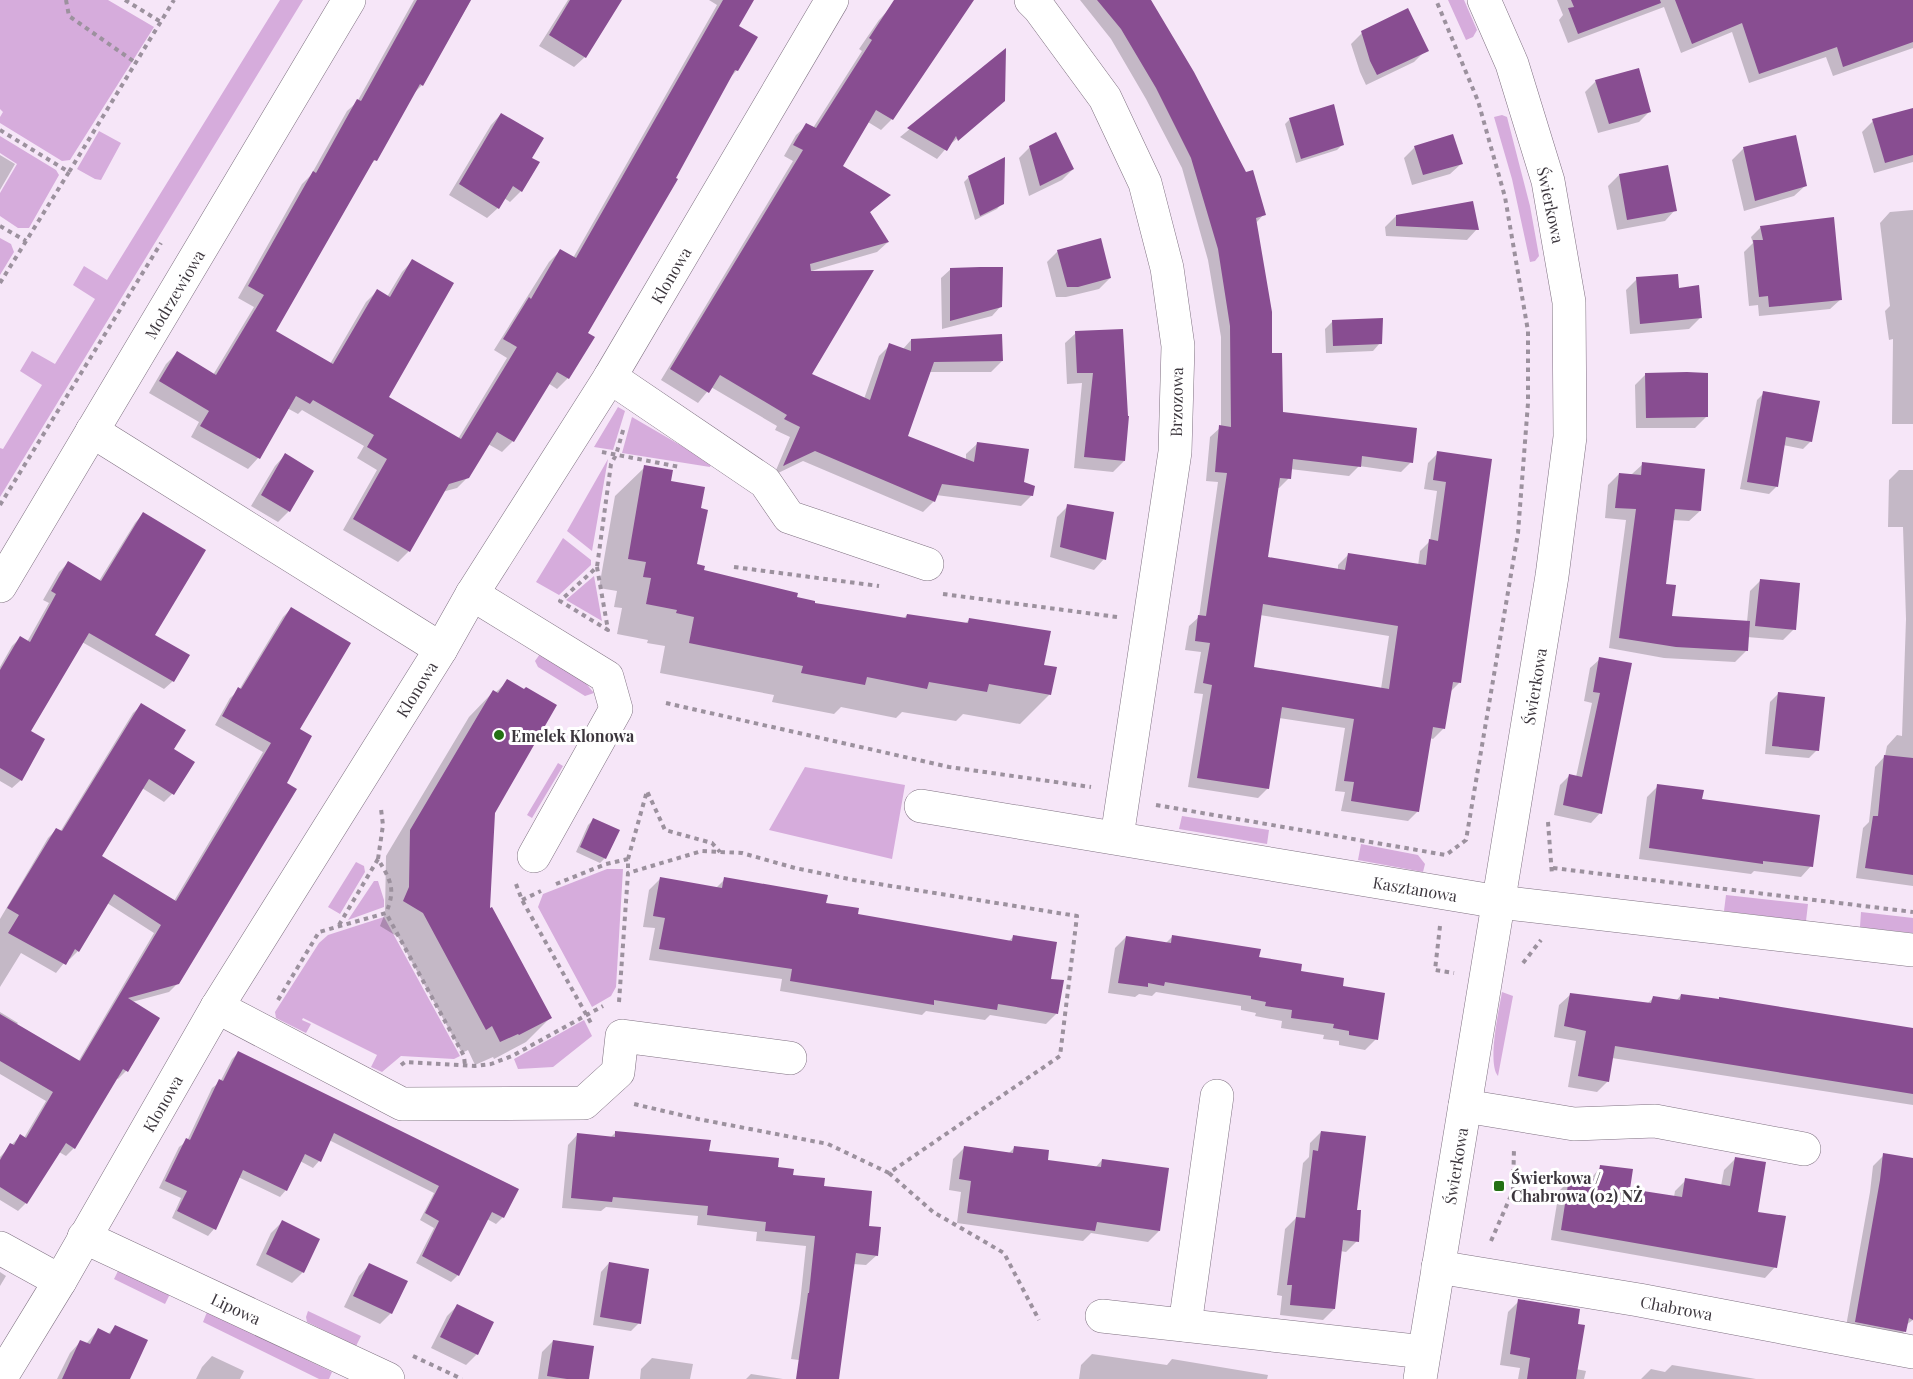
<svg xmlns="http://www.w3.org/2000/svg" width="1913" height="1379" font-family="'Playfair Display',serif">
<rect width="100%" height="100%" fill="#f6e6f8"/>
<path fill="#d6acdc" d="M0 0H108L154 27 70 160 62 161 0 123V117L3 112 0 109Z
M280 0H303L0 497V448L3 449 42 385 20 371 32 351 55 364 95 299 73 285 84 266 107 280Z
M1448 0H1464L1477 30 1473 37 1466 40Z
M1502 115 1507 117 1530 206 1539 256 1535 261 1530 262 1512 179 1494 117Z
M99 131 121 143 101 180 95 179 77 169Z
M0 136 56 170 59 175 29 228H18L0 216V193L17 164 0 153Z
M0 238 11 244 14 252 0 275Z
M618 407 625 411 613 450 594 447Z
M632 417 711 463 710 467 622 453Z
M608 459 592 551 567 531Z
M563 538 591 560V565L559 595 536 582Z
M594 576 602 621 566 600Z
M540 654 584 681 594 693 585 696 538 667 535 661Z
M558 763 563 766 532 818 527 815Z
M805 767 905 785 892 859 769 830Z
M1182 816 1269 830 1267 844 1179 829Z
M1361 844 1418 855 1425 864 1423 872 1358 860Z
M356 862 364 866 365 872 340 914 328 907Z
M607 869H623L616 987 611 996 592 1007 538 907 543 894Z
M374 881H378L384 900V907L348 920Z
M1726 895 1808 904 1806 921 1724 911Z
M1861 912 1913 918V933L1860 927Z
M384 917 460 1056 454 1059 401 1056 382 1072 371 1067 377 1055 303 1018 302 1020 311 1024 306 1033 276 1018 275 1012 319 943 328 935Z
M1502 992 1513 996 1498 1076C1487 1063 1499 1010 1502 992Z
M584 1020 592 1036 553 1067 518 1069 514 1059Z
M119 1269 170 1294 165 1304 114 1279Z
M308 1311 361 1336 356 1346 307 1322 306 1317Z
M207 1312 332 1372 329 1379H319L203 1322Z"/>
<path fill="#0003" fill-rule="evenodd" d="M414 0H471L422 85 412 95 375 160 366 169 274 332 330 364 366 302 377 291 387 297 402 272 412 261 387 397 458 439 507 358 494 350 549 262 560 251 573 258 717 5 709 0H752L737 26V70L729 79 586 334 568 378 557 389 548 383 513 441 502 452 488 444 468 477 457 488 442 492 409 551 398 562 343 530 377 470 357 458 364 446 302 410 298 414 287 408 258 458 248 469 191 437 199 422 149 393 166 364 177 353 213 375 254 307 238 298 302 184 311 175 347 111 357 102Z
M568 0H620L585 57 574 67 539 46Z
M955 0H972L892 119 881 130 868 122 841 166 889 195 869 213 888 242 877 252 808 272 810 374 864 399 879 356 890 345 903 349 911 340 1002 361 991 372H929L907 437 966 460V454L977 444 1022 483 1032 495 1021 506 936 495 934 501 923 512 803 461 774 475 790 437 775 430 777 426 711 387 698 403 661 380 793 161 784 156 796 135 807 125 813 128 862 51 859 49 879 20 889 9Z
M1080 0H1149L1264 214 1256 223 1270 354 1282 414 1411 462 1401 472 1359 466 1349 476 1290 469 1289 478 1279 488H1277L1266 558 1338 570V565L1348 555 1418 566 1420 551 1430 541 1437 491 1424 489 1428 463 1438 453 1491 460 1459 683 1449 693 1443 729 1433 739 1430 738 1418 811 1408 821 1341 811 1345 792 1335 791 1345 728 1279 718 1268 788 1258 798 1188 787 1203 694 1194 693 1201 652 1185 650 1189 626 1199 617 1218 482 1206 481 1210 437 1221 427V337L1208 260 1182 168 1146 99 1111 39ZM1260 615 1389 636 1381 689 1252 669Z
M1557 0H1913V48L1833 76 1826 57 1749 83 1732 32 1681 53 1664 7 1568 43 1559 20 1563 15Z
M1362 33 1425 51 1414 62 1366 85 1360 72 1351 44Z
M1005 51 1004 101 948 146 937 159 900 137Z
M1596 81 1649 112 1639 122 1598 133 1585 92Z
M1913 109V162L1874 173 1862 132 1873 121Z
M501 114 530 158 521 191 510 202 504 198 498 208 487 218 449 195 491 125Z
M1290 119 1342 145 1337 150 1296 163 1285 124Z
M1795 137 1805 186 1794 196 1744 211 1732 160 1743 149Z
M1030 147 1073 169 1062 180 1029 196 1019 158Z
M1415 147 1461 164 1450 174 1412 185 1404 158Z
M0 155 15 164 0 190Z
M1619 175 1675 210 1665 221 1617 230 1608 186Z
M969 177 1002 203 997 209 975 220 964 182Z
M1913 210V424H1892L1893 339 1889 340 1885 311 1890 306 1880 223 1890 212Z
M1396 216 1477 229 1467 240 1386 236 1385 227Z
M1761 227 1840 300 1830 309 1759 316 1758 305 1749 306 1744 252 1753 243 1751 237Z
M1058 251 1110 278 1099 289 1066 297H1056L1047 262Z
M951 269 1001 306 992 316 942 329 941 278Z
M1637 279 1678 289 1700 318 1689 329 1630 334 1626 290Z
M1333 321 1380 343 1373 351 1326 353 1325 329Z
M1122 330 1124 461 1113 472 1074 468 1082 383 1067 384 1065 343 1076 333Z
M1646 374 1706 417 1695 428H1636L1635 385Z
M1764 393 1811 441 1803 449 1783 445 1776 487 1769 494 1740 489 1757 400Z
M285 455 289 511 278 522 251 506 275 466Z
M1643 464 1700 511 1689 521 1672 520 1664 585 1670 618 1747 622 1750 591 1761 580 1794 629 1783 640 1747 637 1746 651 1735 662 1664 658 1609 648 1626 520 1605 518 1608 485 1619 474H1632Z
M645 467 669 482 699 510 696 565 702 571 813 604 903 619 907 615 965 624 970 619 1042 666 1050 694 1020 724 963 714 956 721 902 712 896 718 841 707 834 714 772 702 774 695 660 673 665 646 647 643 648 640 617 634 622 608 614 607 617 591 599 588 615 496Z
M1899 470H1913V886L1856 878 1863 828 1869 822 1875 767 1885 756 1887 746 1897 735 1902 736 1906 619 1903 527H1888L1889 480Z
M1068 506 1104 559 1094 570 1050 557 1057 517Z
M143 514 153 635 173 681 164 689 82 642 29 731 21 780 12 788 0 781V667L12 646 20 638 27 642 49 603 43 600 59 572 68 563 99 581 135 523Z
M291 609 298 730 178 983 169 992 132 1002 126 1071 118 1079 116 1078 74 1148 66 1156 59 1152 26 1203 18 1211 0 1200V1157L20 1136 24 1138 46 1101 0 1074V1012L18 1023 16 1025 78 1062 154 933 107 903 78 951 70 959 68 958 56 973 21 953 0 987V919L48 838 56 830 60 832 133 713 142 705 172 750 193 762 172 794 164 802 142 788 100 856 174 901 263 752 215 725 230 698 239 690 283 617Z
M1600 659 1630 664 1600 813 1591 823 1554 815 1560 785 1570 775 1576 777 1592 703 1584 701 1590 668Z
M508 681 493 812 489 911 550 1018 526 1042 494 1059 493 1057 475 1065 468 1050 462 1053 398 937 380 926 385 913 386 856 469 717 493 692 495 693Z
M1778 694 1817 750 1809 758 1765 754 1770 702Z
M1658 786 1701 801 1811 866 1801 877 1754 871 1751 874 1639 859 1647 797Z
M593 820 605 858 600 863 576 852 588 825Z
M660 879 715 889 725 879 825 904 857 916 1008 942 1014 936 1057 1013 1046 1024 990 1015 985 1020 926 1011 922 1015 780 991 782 979 649 960 655 928 643 927 649 890Z
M1173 936 1257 958 1341 987 1376 1039 1365 1050 1339 1045V1041L1323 1039 1324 1035 1281 1028 1282 1021 1255 1016 1256 1013 1241 1010V1006L1156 992 1152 996 1139 994 1135 997 1108 993 1115 948 1126 937 1165 944Z
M1570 995 1647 1004 1654 997 1676 1001 1681 995 1913 1030V1105L1612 1058 1608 1081 1597 1092 1568 1087 1576 1041 1554 1037 1559 1005Z
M238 1053 517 1189 503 1217 496 1224 487 1219 458 1275 451 1282 416 1263 434 1228 420 1220 434 1193 329 1140 319 1161 313 1168 300 1161 286 1190 280 1197 238 1177 214 1229 208 1236 172 1218 181 1198 159 1188 179 1147 187 1141 212 1088 220 1082 232 1059Z
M616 1132 777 1169 867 1227 877 1255 866 1265 853 1264 830 1364 791 1359 800 1303 806 1246 756 1241 757 1232 697 1225 698 1216 606 1207 601 1211 562 1208 568 1145 578 1134 610 1138Z
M1321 1132 1356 1211 1357 1241 1346 1252 1340 1251 1334 1309 1323 1320 1280 1315 1282 1296 1277 1295 1285 1229 1296 1218 1303 1163 1309 1157 1310 1143Z
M1015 1147 1046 1161 1095 1168 1102 1160 1159 1231 1148 1242 1091 1233 1083 1241 957 1223 961 1192 949 1190 953 1159 964 1148 1008 1154Z
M1884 1155 1913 1160V1320L1906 1325 1905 1331 1894 1342 1845 1332 1870 1192 1873 1166Z
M1735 1159 1775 1267 1765 1278 1551 1240 1559 1191 1570 1180 1583 1182 1586 1179 1590 1180 1601 1166 1628 1190 1674 1197 1675 1191 1686 1180 1721 1186 1724 1170Z
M282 1222 303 1272 292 1283 256 1265 271 1233Z
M609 1263 639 1323 631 1331 593 1325 601 1272Z
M369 1265 406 1281 391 1313 380 1324 344 1307 359 1276Z
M0 1272 6 1276 0 1286Z
M1519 1301 1576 1369 1586 1371 1584 1379H1518L1520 1368 1500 1365 1508 1312Z
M458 1305 477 1354 466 1365 431 1348 447 1316Z
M115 1327 128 1379H57L70 1353 80 1342 86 1344 98 1330 108 1334Z
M553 1341 588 1379H538L542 1352Z
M1092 1354 1167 1365 1172 1359 1268 1375 1267 1379H1270H1079L1081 1365Z
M212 1356 244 1371 240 1379H196L202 1367Z
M652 1358 693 1364 690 1379H640L641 1369Z
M1672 1365 1756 1379H1641L1651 1369 1665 1372Z
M751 1374 783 1379H746Z"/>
<path fill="#884d91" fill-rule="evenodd" d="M417 0H471L423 86 420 84 377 161 374 160 276 331 333 364 377 289 390 297 412 259 454 283 389 397 461 439 517 347 503 339 529 297 531 299 560 249 576 258 723 0H754L739 26 758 37 738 71 735 70 676 178 678 179 588 333 595 337 569 379 557 372 514 442 497 432 469 478 449 484 410 552 353 519 387 459 367 447 374 435 313 400 310 404 296 396 260 459 200 426 209 411 159 381 177 351 216 375 264 295 248 286 313 171 316 173 357 99 361 101Z
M570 0H622L586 58 549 35Z
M894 0H974L893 120 876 110 843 166 891 195 870 212 889 242 810 264 811 271 874 270 812 374 870 400 889 343 911 351V339L1002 334 1003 361 934 362 908 436 974 462 977 442 1029 449 1024 482 1035 486 1033 496 942 484 935 502 815 451 783 466 800 427 784 419 787 415 720 375 709 393 670 369 803 150 793 145 806 123 816 128 872 40 869 38Z
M1097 0H1151L1194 72 1246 172 1253 170 1266 215 1256 218 1272 312V353H1282L1283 412 1417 428 1413 463 1362 456 1361 467 1293 459 1291 479 1280 478 1268 557 1345 570 1348 553 1426 565 1429 539 1438 541 1446 482 1433 480 1437 451 1492 459 1461 683 1453 682 1445 729 1433 727 1419 812 1351 801 1354 782 1344 781 1354 719 1282 707 1269 789 1197 778 1212 685 1203 683 1210 643 1195 641 1198 615 1206 616 1227 473 1215 472 1219 425 1231 427 1230 326 1218 249 1191 158 1156 88 1121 29ZM1263 604 1398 626 1389 689 1254 667Z
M1571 0H1660L1661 3 1578 34 1568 8 1574 7Z
M1675 0H1913V42L1843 67 1837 47 1759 74 1742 23 1692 44Z
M1408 8 1429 51 1377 75 1370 61 1361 31Z
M1006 48 1005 101 958 141 956 136 947 151 907 128Z
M1639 68 1651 112 1609 124 1595 80Z
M1334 104 1344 145 1301 159 1289 118Z
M1913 108V155L1885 163 1872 119Z
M501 113 544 138 532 158 540 162 522 192 513 186 499 209 459 184Z
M1056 132 1074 169 1040 186 1029 146Z
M1453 134 1463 164 1423 175 1414 146Z
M1796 135 1807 186 1755 201 1743 147Z
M1005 157 1004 204 980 216 968 176Z
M1668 165 1677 211 1627 220 1619 174Z
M1473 201 1479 230 1396 226V215Z
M1834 217 1842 300 1769 307 1768 296 1759 297 1753 240H1763L1760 226Z
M1101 238 1111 278 1078 287H1067L1057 250Z
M980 267H1003L1002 307 950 321V268Z
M1678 274 1679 288 1699 285 1702 318 1640 324 1636 277Z
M1383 318 1382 344 1333 346 1332 320Z
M1123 329 1128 416H1129L1125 461 1084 457 1093 373H1077L1075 331Z
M1687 372 1708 373V417L1646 418 1645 373Z
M1763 391 1820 401 1812 442 1786 437 1778 487 1747 482Z
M285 453 314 471 290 512 261 495Z
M1642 462 1705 469 1701 511 1675 509 1666 584 1676 585 1672 616 1750 621 1748 651 1676 647 1619 638 1636 509 1615 508 1619 473 1641 475Z
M644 465 673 470 671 481 705 487 701 508 708 510 697 564 705 566 704 570 798 593 797 597 815 601V603L906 618 907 614 968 623 969 618 1051 631 1044 665 1057 667 1051 695 989 684 987 692 929 682 927 689 867 677 865 685 801 673 803 666 689 643 694 617 676 613 677 610 646 604 651 578 643 577 646 562 628 559Z
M1067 504 1114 512 1106 560 1060 547Z
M143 512 206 550 155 635 190 655 174 682 89 633 31 731 45 739 22 781 0 768V670L20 636 30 642 56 594 51 591 68 561 101 581Z
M1760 579 1800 583 1796 630 1755 626Z
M291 607 351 643 300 729 312 736 287 783 297 789 179 984 128 998 160 1018 128 1072 123 1069 75 1149 66 1143 27 1204 0 1187V1160L10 1143 14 1145 20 1134 26 1138 53 1092 0 1061V1014L80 1061 161 925 114 894 79 952 75 949 66 965 8 933 19 915 7 908 56 828 62 831 141 703 186 730 174 749 195 762 174 795 149 779 102 856 176 901 271 743 222 716 238 687 241 689Z
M1599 657 1632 663 1602 814 1563 805 1569 774 1582 777 1600 693 1593 692Z
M507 679 524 689 526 687 557 705 495 813 490 908 492 907 552 1018 519 1035 518 1034 500 1042 492 1026 486 1030 423 913 403 901 409 887 410 830 493 690 498 693Z
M1778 692 1825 697 1819 751 1772 746Z
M1884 755 1913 758V875L1865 868 1873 816H1878Z
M1657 784 1704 790 1702 799 1820 815 1813 867 1763 861V864L1649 848Z
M593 818 620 830 606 859 580 847Z
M660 877 722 888 724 877 828 895 826 903 859 908 858 914 1012 941 1013 935 1057 942 1051 979 1064 980 1058 1014 998 1004 997 1010 934 1000V1005L790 981 792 969 659 949 665 918 653 916Z
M1172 935 1261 949 1259 957 1302 964 1301 971 1344 978 1343 986 1385 993 1378 1040 1349 1035V1031L1333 1028 1334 1024 1291 1018 1292 1010 1265 1006 1266 1002 1251 999V996L1165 982 1164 986 1148 983V987L1118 983 1126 936 1171 943Z
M1570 993 1651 1003 1653 996 1680 1000 1681 994 1719 999V997L1913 1028V1094L1615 1046 1609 1082 1578 1076 1586 1031 1564 1026Z
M238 1051 519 1189 504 1218 492 1212 459 1276 422 1256 439 1221 425 1213 439 1186 334 1133 321 1162 305 1154 287 1191 243 1170 216 1230 177 1211 187 1191 165 1181 186 1138 190 1140 219 1079 223 1081Z
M615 1131 711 1140 709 1151 779 1158 778 1167 794 1169 793 1175 825 1178 824 1186 872 1191 869 1226 881 1227 878 1256 856 1253 839 1379H796L808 1293H809L815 1236 765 1231 766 1222 707 1215 708 1206 613 1197 612 1202 571 1198 577 1133 615 1137Z
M1321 1131 1366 1136 1357 1210H1361L1359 1242 1343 1240 1335 1309 1290 1305 1292 1285H1287L1296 1217 1305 1218 1313 1150 1318 1151Z
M964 1146 1013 1153 1014 1146 1049 1150 1048 1160 1101 1167 1102 1159 1169 1168 1160 1231 1097 1222 1095 1231 967 1213 971 1181 959 1179Z
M1883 1153 1913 1158V1320L1909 1318 1906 1332 1855 1322 1880 1180Z
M1735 1157 1766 1162 1758 1212 1786 1216 1777 1268 1561 1230 1569 1178 1585 1181 1586 1178 1598 1179 1600 1165 1633 1169 1630 1189 1682 1197 1685 1178 1730 1186Z
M282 1220 320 1239 304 1273 266 1254Z
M609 1262 649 1269 641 1324 600 1317Z
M369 1263 408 1281 392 1314 353 1296Z
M1518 1299 1580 1309 1578 1324 1585 1325 1576 1379H1527L1530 1358 1510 1354Z
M457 1304 494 1322 478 1355 440 1337Z
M115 1325 148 1340 130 1379H62L80 1340 90 1344 98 1328 110 1334Z
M553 1340 594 1346 589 1379H567L547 1376Z"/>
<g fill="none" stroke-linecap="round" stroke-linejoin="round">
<g stroke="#7f7181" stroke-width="34">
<g id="minor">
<path d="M1031 0 1039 8 1105 98 1145 183 1167 268 1178 346 1175 452 1117 837"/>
<path d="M610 377 765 482 789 517 927 564"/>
<path d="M92 431 441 649"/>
<path id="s1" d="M0 586 349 0"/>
<path d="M472 594 607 677 616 709 534 856"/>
<path id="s2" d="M921 806 1499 902 1913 950"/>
<path d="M217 1007 402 1104 584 1103 618 1072 622 1036 790 1058"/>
<path d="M1465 1106 1574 1124 1655 1121 1804 1149"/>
<path id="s3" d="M84 1237 388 1379"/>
<path d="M0 1248 60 1281"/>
<path id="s4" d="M1438 1267 1639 1300 1913 1352"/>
<path d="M1102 1316 1424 1352"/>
<path d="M1185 1325 1217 1096"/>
<path id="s5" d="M0 1379 60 1281 217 1007 441 649 472 594 610 377 832 0"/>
<path id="s6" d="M1420 1379 1552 576 1570 437 1569 302 1548 181 1512 64 1484 0"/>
</g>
</g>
<path stroke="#9c919e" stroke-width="4" stroke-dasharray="4.5 4.5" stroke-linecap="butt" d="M66 0 69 16 136 63
M125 0 161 22
M0 130 69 172 174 0
M0 226 26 241
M0 283 69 172
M602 452 680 467
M0 505 161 243
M597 567 608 630 560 601 597 567 611 464 616 455 624 427
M734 567 879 586
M943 594 1117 617
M666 703 949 767 1091 787
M1156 805 1446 855 1466 840 1518 533 1528 403V331L1505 197 1478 101 1436 0
M1548 822 1552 875
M378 859 383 825 381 809
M628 859 647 791 665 830 712 843 720 852
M1553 868 1913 912
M516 884 522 900 591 1023
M556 884 606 864 628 859V873
M522 900 541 891
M339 925 378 859C391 881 396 889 386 913
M1440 926 1435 970 1454 973
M1523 963 1541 940
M278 1000 319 932 386 913 464 1056 465 1066
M619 1002 628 873 702 851 742 853 795 868 854 880 1077 916 1060 1056 889 1173 828 1144 698 1119 634 1104
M401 1065 405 1062 475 1066 491 1064 512 1056 603 1006
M889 1173 933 1212 1004 1253 1039 1320
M1491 1241 1513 1191 1514 1148
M413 1356 462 1379"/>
<use href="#minor" stroke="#fff" stroke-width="33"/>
</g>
<g fill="#247014" stroke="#fff" stroke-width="2">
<circle cx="499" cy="735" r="6"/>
<rect x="1493" y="1180" width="12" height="12" rx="3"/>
</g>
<g text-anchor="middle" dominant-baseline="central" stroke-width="6" stroke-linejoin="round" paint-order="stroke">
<g font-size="16" fill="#3c363d" stroke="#fff">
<text transform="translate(1551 205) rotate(78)">Świerkowa</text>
<text stroke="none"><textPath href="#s5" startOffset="1292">Klonowa</textPath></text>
<text stroke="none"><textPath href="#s1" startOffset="340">Modrzewiowa</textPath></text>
<text transform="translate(1176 402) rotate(-89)">Brzozowa</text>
<text stroke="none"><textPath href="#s6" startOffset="702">Świerkowa</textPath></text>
<text stroke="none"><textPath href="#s5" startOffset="806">Klonowa</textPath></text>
<text stroke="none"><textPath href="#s2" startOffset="501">Kasztanowa</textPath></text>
<text stroke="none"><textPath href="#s5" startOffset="320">Klonowa</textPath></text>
<text stroke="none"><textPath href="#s6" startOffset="216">Świerkowa</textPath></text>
<text stroke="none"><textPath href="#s4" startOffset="242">Chabrowa</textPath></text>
<text stroke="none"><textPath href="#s3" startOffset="168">Lipowa</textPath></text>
</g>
<g font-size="16" font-weight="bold" fill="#3c363d" stroke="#fff" text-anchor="start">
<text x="511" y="735">Emelek Klonowa</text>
<text x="1511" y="1177">Świerkowa /<tspan x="1511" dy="18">Chabrowa (02) NŻ</tspan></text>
</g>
</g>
</svg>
